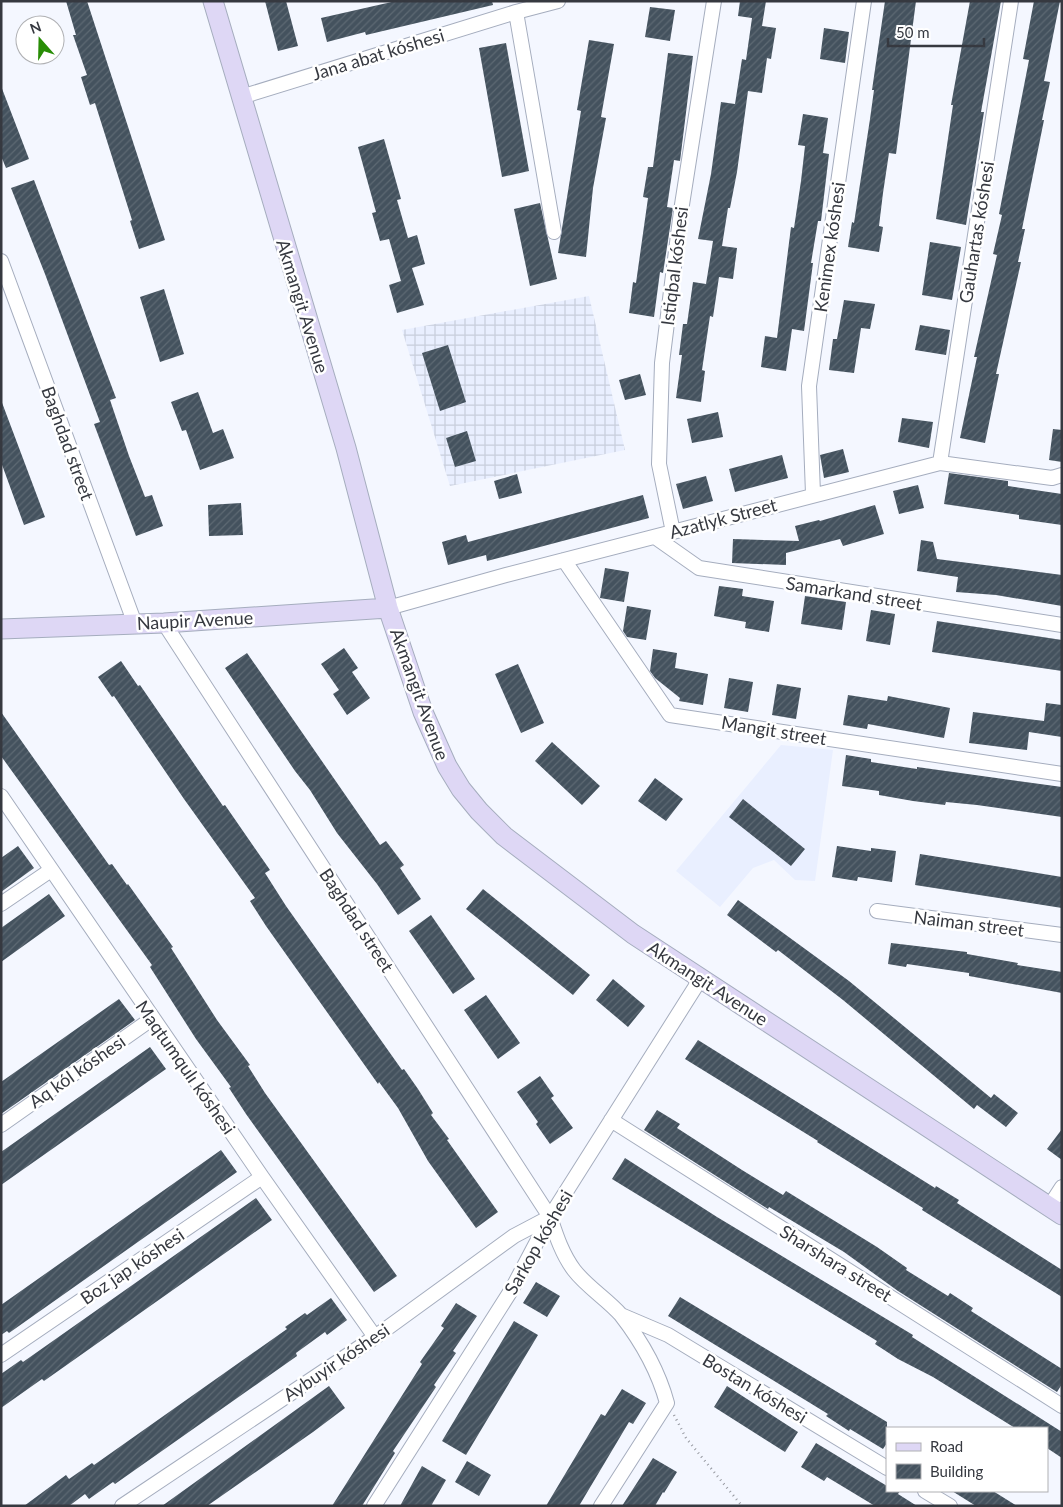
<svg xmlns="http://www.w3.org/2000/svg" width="1063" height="1507" font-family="Lato,sans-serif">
<defs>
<pattern id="industrial-grid" width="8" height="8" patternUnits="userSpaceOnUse" patternTransform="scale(1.25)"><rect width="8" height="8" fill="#e9efff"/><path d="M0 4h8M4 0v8" fill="none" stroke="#c8cedc"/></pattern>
<pattern id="building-hatch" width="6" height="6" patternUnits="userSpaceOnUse" patternTransform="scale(1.25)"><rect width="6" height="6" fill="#44525e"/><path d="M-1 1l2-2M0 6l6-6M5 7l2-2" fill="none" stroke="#5d6973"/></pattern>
</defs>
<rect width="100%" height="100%" fill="#f4f7ff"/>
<path fill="#e9efff" d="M781 745 833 750 815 881 795 880 774 860 753 868 720 907 676 871Z"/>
<path fill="url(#industrial-grid)" d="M589 296 625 450 450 486 402 330Z"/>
<path fill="url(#building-hatch)" d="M66 1H87L165 240 139 249 130 221 132 220 95 103 90 105 81 77 87 75 73 35H76Z
M265 1H286L298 46 278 51Z
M396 1H492L493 5 366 35 365 32 327 42 321 18Z
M740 1H766L762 26 776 28 771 59 767 58 762 93 748 91 737 172 730 208H728L722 246 737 248 733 279 719 277 713 317 710 316 702 370 705 371 701 402 676 398 682 355H679L683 324H687L693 282 706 284 713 241 698 239 711 174 721 102 735 104 742 59 746 60 752 18 738 16Z
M885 1H916L896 154 889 153 883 193 879 226 883 227 879 252 848 247 852 222 854 223 870 119 874 90H872Z
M970 1H1001L981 112H984L966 225 936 219 953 105H951Z
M1034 1H1060L1044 81 1050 82 1042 120H1044L1022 229H1025L1018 262H1021L996 374H999L985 443 960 438 977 357H974L997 255 993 254 1002 215 999 214 1029 60 1023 59Z
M650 7 675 10 670 41 645 37Z
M824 28 849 32 845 63 820 59Z
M589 40 614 44 601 117 606 118 593 188 586 257 558 253 581 111 577 110Z
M506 43 529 171 502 177 479 48Z
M668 53 693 56 680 161 674 160 667 207 673 208 663 273 660 272 654 317 629 313 633 282 636 283 648 198 643 197 648 167H653Z
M1 86 29 159 6 168 1 156Z
M803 114 828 118 823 153 829 154 821 221H818L811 263H813L804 331 792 329 786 371 761 367 765 336 777 338 791 227 794 228 801 181 805 146 798 145Z
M384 139 401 199 397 200 408 238 417 235 425 264 412 268 424 305 397 313 389 285 401 281 389 239 380 241 372 213 376 212 358 147Z
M34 180 116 398 110 400 129 456 145 497 152 495 163 526 136 536 94 424 100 422 45 274 11 188Z
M540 203 557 279 530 286 514 209Z
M930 242 961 247 952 300 922 295Z
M164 289 184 354 160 362 140 297Z
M844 300 875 304 870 329 861 328 854 373 829 370 833 339H837Z
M920 325 950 330 946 355 915 350Z
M448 345 466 402 440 411 422 353Z
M640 374 646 395 625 400 619 380Z
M198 392 213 433 223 429 234 458 200 470 186 430 182 431 171 402Z
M1 400 45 517 24 525 1 462Z
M718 412 723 437 692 443 687 419Z
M902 418 933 422 929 448 898 442Z
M1053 429 1062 430V462L1049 460Z
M467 431 476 461 455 467 446 438Z
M843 449 849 472 824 478 820 455Z
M782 455 788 478 735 492 729 469Z
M949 473 1008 481V486L1062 494V525L1019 519V515L944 504Z
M517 474 522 493 499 499 494 481Z
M706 476 713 501 683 509 676 484Z
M918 485 924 508 899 514 893 491Z
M643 495 649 518 487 561 486 555 448 565 442 542 466 535 468 542Z
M241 503 243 535 209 536 208 505Z
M875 505 884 534 843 546 840 539 786 553V565L732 563 733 539 799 541 795 526 819 520 820 521Z
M921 540 933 542 937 559 1062 575V606L996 595 956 592 958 577 917 571Z
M605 568 629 572 624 602 600 598Z
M719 586 743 589 742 596 774 601 769 632 745 628 746 622 714 616Z
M805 596 846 602 842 630 801 624Z
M627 606 651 610 646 640 627 637 623 631Z
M871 610 895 614 890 645 866 641Z
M937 621 1062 640V671L932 652Z
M344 648 358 668 352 672 370 698 347 715 333 694 339 690 321 664Z
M653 649 677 653 675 668 708 674 703 705 679 701 680 698 655 678 650 671Z
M247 653 380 845 386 841 404 865 400 868 421 899 398 915 377 884 337 833 310 790 295 771 225 668Z
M121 661 138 686 140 685 223 806 225 805 254 847 270 870 265 873 286 906 402 1070 404 1069 418 1089 433 1113 431 1115 449 1139 447 1140 498 1212 476 1228 428 1161 398 1108 379 1082 378 1084 266 926 250 901 255 898 184 799 114 696 112 697 98 677Z
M518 664 544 723 521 733 495 674Z
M729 678 753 682 748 712 724 708Z
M777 684 801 688 796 719 772 715Z
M848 695 887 701 888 696 950 708 944 738 868 724 867 729 843 725Z
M1046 703 1062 705V737L1029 732 1027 750 969 743 973 712 1044 721Z
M1 712 109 865 112 864 127 885 128 884 173 947 171 948 217 1020 250 1065 248 1066 265 1093 397 1276 374 1292 246 1114 229 1088 231 1087 196 1039 150 967 152 965 1 756Z
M552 742 600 786 582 805 535 761Z
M846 755 871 759V762L917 769V767L1062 787V817L977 805 946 802 945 805 913 801 879 795V791L842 786Z
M655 778 683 799 666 821 638 801Z
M743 799 805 849 791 866 729 817Z
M18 846 34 868 1 892V858Z
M837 846 871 851V848L896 851 892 882 858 877 857 881 832 877Z
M920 854 1062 877V908L915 885Z
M483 889 590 975 573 995 466 909Z
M49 894 65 916 1 962V928Z
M738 900 849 981 991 1098 994 1094 1018 1113 1006 1127 977 1105 974 1109 843 1000 778 950 776 952 727 915Z
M431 915 475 979 453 994 409 931Z
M891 943 967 952V954L1018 963 1017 965 1062 972V993L969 976V973L907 964 906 967 888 964Z
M613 979 645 1006 628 1027 596 1000Z
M486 995 520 1043 498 1059 464 1010Z
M119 999 135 1020 1 1114V1082Z
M698 1040 935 1188 936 1186 959 1200 957 1203 1062 1270V1297L922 1210 923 1208 817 1142 818 1141 685 1059Z
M150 1047 166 1069 1 1185V1152Z
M540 1076 554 1096 551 1098 573 1128 550 1144 536 1124 538 1122 517 1092Z
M657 1110 680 1124 677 1128 742 1170 783 1195 786 1191 877 1247 907 1268 906 1270 948 1296 950 1293 973 1308 971 1311 1062 1369V1384L1057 1392 898 1291 844 1252 769 1207 768 1209 644 1130Z
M1062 1129V1160L1047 1149Z
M221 1150 237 1172 9 1333 7 1331 1 1335V1305Z
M625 1158 717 1217 913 1335 912 1337 1062 1432V1458L1047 1448V1428H1015L933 1377 898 1359 875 1344 877 1341 612 1179Z
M256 1198 272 1220 44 1381 42 1379 1 1408V1374L21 1360 23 1362Z
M536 1282 560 1296 547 1317 523 1303Z
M680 1297 887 1422V1443L883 1449 850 1429 849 1431 826 1416 828 1414 668 1316Z
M331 1298 347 1320 327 1335 325 1332 296 1353 297 1356 115 1484 113 1482 89 1499 85 1494 69 1506H24L66 1475 69 1479 92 1463 94 1465 287 1329 285 1327 305 1313 307 1315Z
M456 1303 477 1316 453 1351 456 1353 434 1385 436 1387 393 1451 395 1453 362 1506H332L422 1364 420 1362 444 1328 441 1326Z
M514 1321 538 1335 466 1455 442 1441Z
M329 1386 345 1408 313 1432 207 1506H162Z
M727 1386 798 1432 785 1452 714 1407Z
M622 1389 646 1403 633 1424 629 1422 579 1506H546L601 1414 605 1416Z
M816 1443 887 1486V1491H900L898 1494 917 1506H875L827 1477 824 1481 801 1467Z
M653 1458 677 1472 664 1493 663 1492 655 1506H622Z
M467 1461 491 1475 479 1496 455 1482Z
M422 1466 446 1480 431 1506H400Z
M952 1491H993L1017 1506H976Z"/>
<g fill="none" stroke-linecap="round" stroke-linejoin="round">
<g stroke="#a5adbe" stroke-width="16">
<path id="street" d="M516 12 554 232
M241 97 516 12 558 1
M1 261 135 624
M940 463 1011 1
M813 494 809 386 864 1
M673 532 659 464 662 363 681 211 714 1
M655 537 699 568 1062 625
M564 560 670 715 1062 774
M388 608 506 575 940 463 1052 478 1062 475
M164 623 550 1217C556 1235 562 1254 574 1270 587 1287 607 1299 621 1315 642 1342 658 1370 667 1403L601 1506
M1 796 262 1177 375 1337
M1 904 51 870
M877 911 1062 935
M611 1120 1062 1406
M1 1125 153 1018
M1049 1207 1062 1187
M621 1315 668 1335 887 1468
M1 1355 262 1177
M925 1491 950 1506
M122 1506 375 1337 514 1236 550 1217
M374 1506 512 1289 550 1217 701 978"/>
</g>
<g stroke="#a5adbe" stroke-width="21">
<path id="secondary" d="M213 1 346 448 388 608 423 712 447 766 461 789 479 811 504 836 633 934 1062 1215
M1 629 164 623 388 608"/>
</g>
<path stroke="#9699a0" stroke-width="2.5" stroke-dasharray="1 4" stroke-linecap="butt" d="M674 1415 686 1438 742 1506"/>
<use href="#street" stroke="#fff" stroke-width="14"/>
<use href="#secondary" stroke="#ded7f5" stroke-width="19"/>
</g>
<g text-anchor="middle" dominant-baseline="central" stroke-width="5" stroke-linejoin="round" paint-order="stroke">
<g font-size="18" fill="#363940" stroke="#fff">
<text transform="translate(378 54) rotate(-17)">Jana abat kóshesi</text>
<text transform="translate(976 232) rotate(-81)">Gauhartas kóshesi</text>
<text transform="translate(829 247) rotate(-82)">Kenimex kóshesi</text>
<text transform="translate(674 266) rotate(-83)">Istiqbal kóshesi</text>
<text transform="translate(303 306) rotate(73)">Akmangit Avenue</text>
<text transform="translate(68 443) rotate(70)">Baghdad street</text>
<text transform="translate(723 518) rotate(-15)">Azatlyk Street</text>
<text transform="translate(854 593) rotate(9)">Samarkand street</text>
<text transform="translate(195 620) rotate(-3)">Naupir Avenue</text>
<text transform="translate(420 694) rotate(70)">Akmangit Avenue</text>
<text transform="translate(774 730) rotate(9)">Mangit street</text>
<text transform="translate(357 920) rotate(57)">Baghdad street</text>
<text transform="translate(969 923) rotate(7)">Naiman street</text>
<text transform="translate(708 983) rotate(33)">Akmangit Avenue</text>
<text transform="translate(186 1067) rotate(55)">Maqtumqulı kóshesi</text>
<text transform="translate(77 1071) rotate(-35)">Aq kól kóshesi</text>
<text transform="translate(538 1242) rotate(-60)">Sarkop kóshesi</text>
<text transform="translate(836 1263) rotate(32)">Sharshara street</text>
<text transform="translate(132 1266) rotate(-34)">Boz jap kóshesi</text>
<text transform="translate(336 1362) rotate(-34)">Aybuyir kóshesi</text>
<text transform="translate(755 1388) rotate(31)">Bostan kóshesi</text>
</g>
</g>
<rect width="1063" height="1507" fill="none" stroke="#363940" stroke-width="5"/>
<rect x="886" y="1427" width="162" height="65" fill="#ffffff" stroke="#afb0b3"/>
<rect x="896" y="1443" width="25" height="8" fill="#ded7f5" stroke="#afb0b3"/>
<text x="930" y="1452" font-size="15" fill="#363940">Road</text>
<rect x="896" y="1464" width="25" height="15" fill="url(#building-hatch)" stroke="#afb0b3"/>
<text x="930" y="1477" font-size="15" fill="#363940">Building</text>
<g transform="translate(40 40) rotate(340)"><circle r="24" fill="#ffffff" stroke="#afb0b3"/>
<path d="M0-4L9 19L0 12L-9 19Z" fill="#288d06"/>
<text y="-8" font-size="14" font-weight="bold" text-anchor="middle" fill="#363940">N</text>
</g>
<path d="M888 38v8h96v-8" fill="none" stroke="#363940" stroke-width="2.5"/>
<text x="896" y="38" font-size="15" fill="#363940" stroke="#ffffff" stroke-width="4" paint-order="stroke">50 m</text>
</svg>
